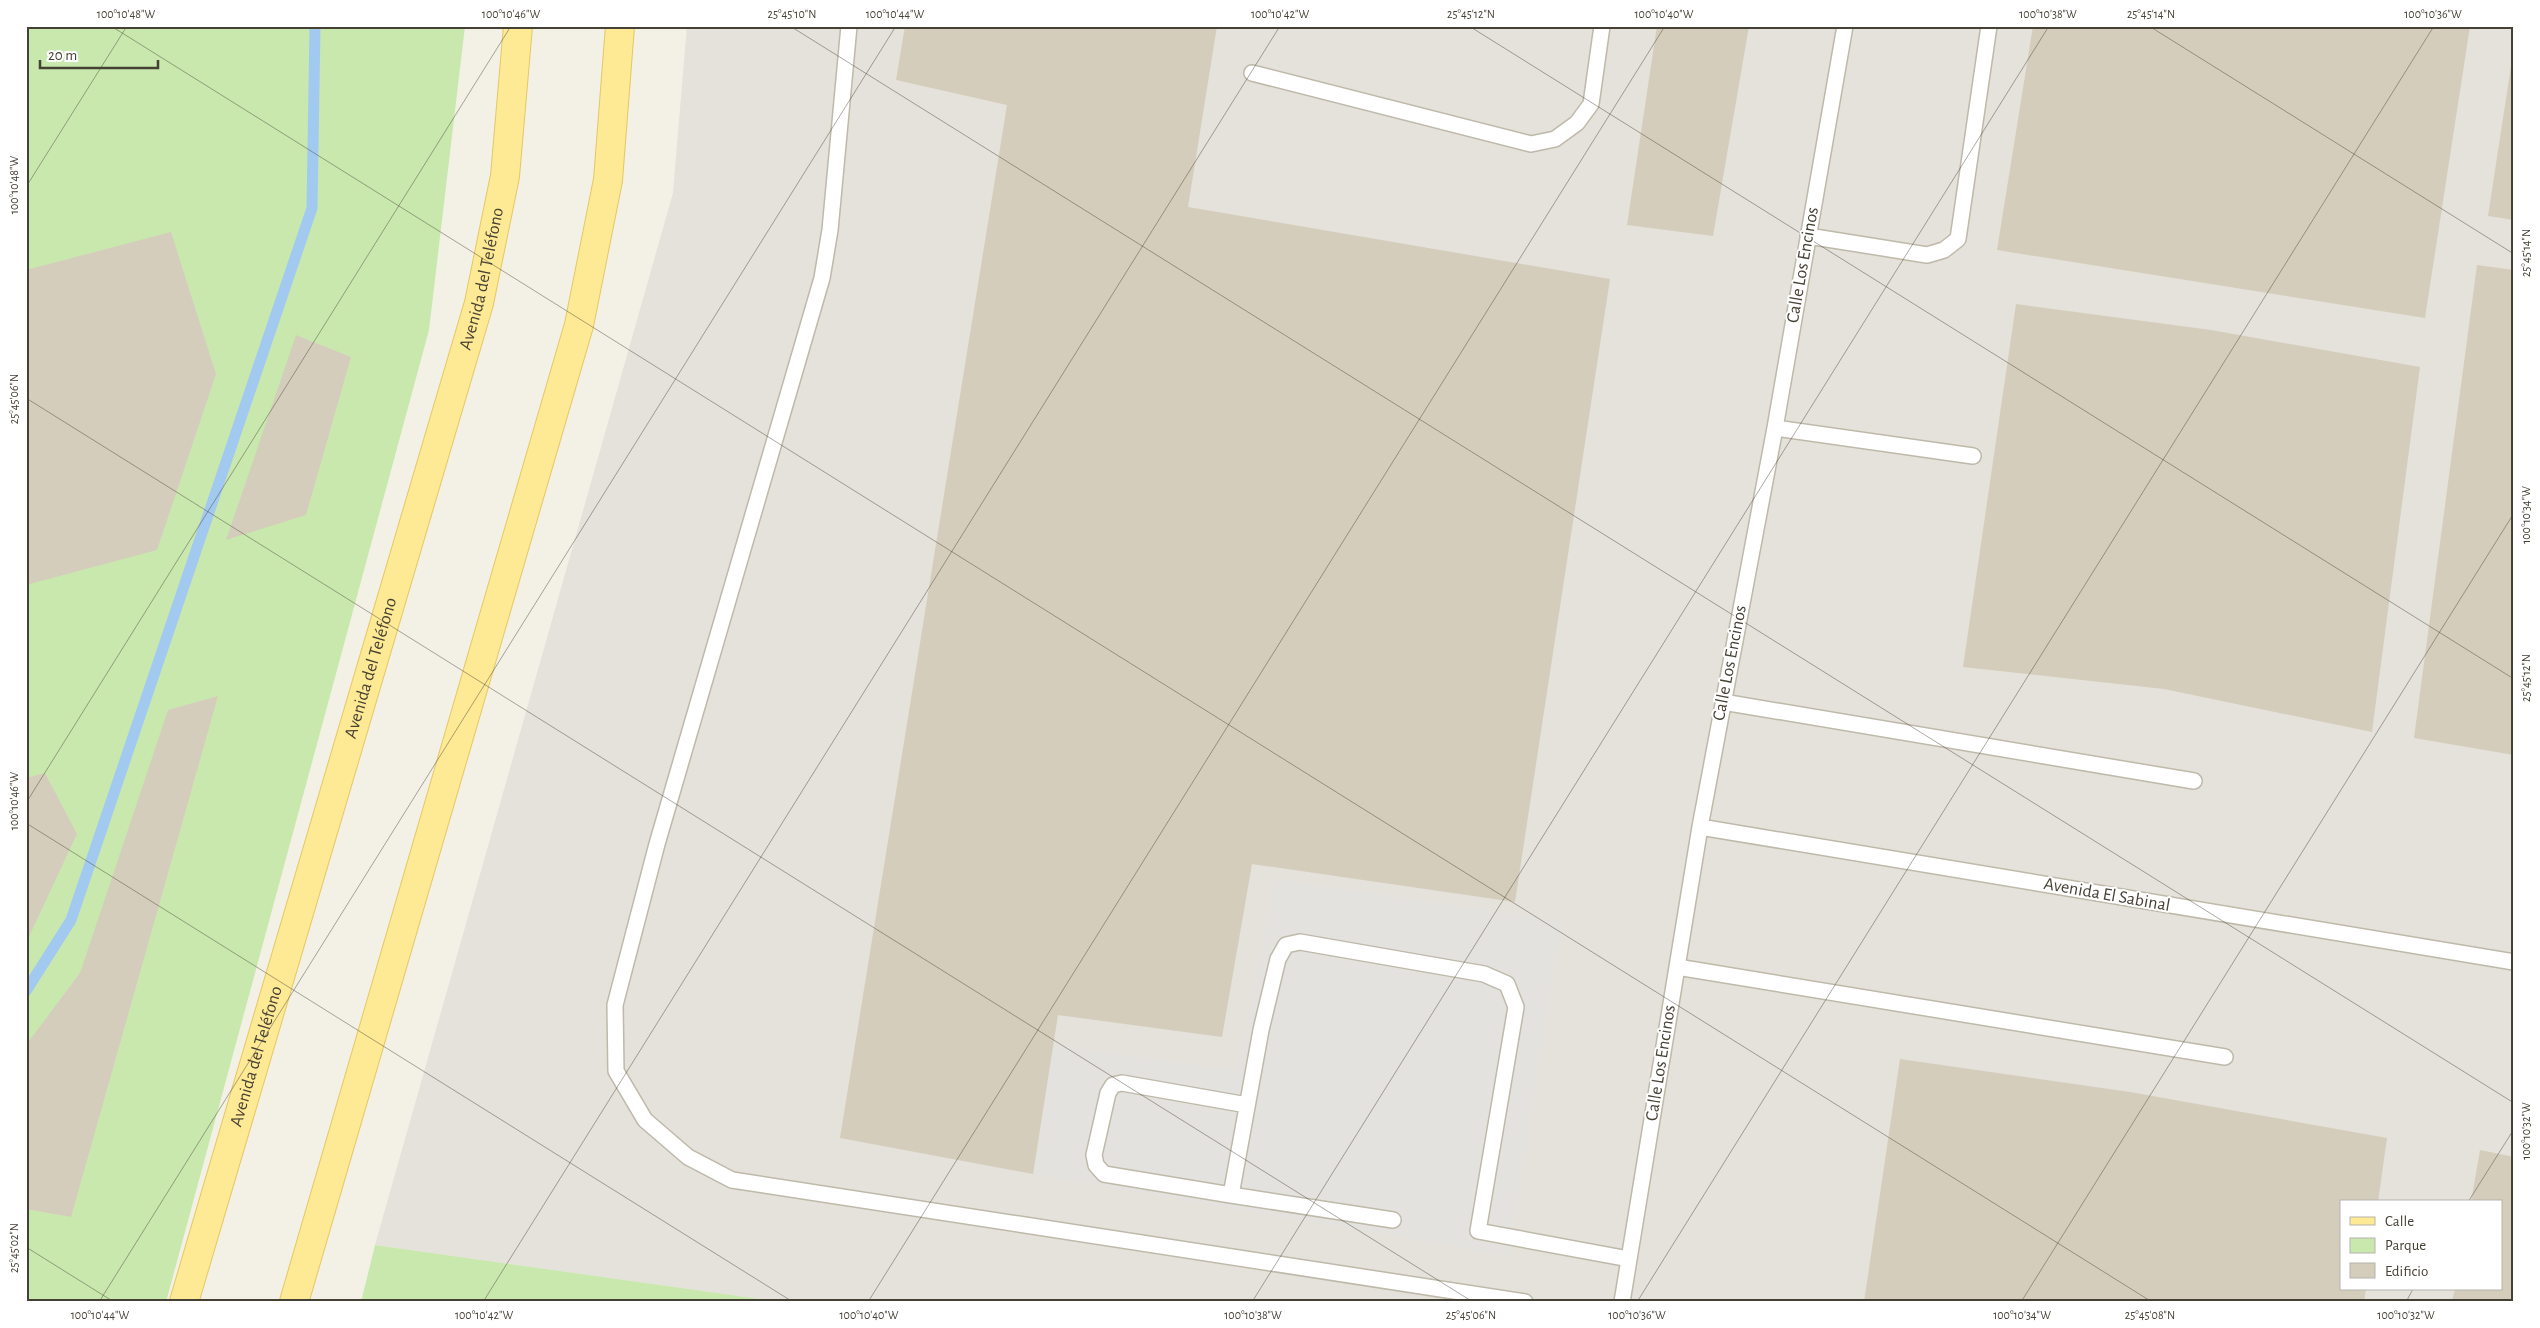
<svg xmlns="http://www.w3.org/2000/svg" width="2540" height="1328" font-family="'Alegreya Sans',sans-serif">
<rect width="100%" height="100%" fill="#f3f0e6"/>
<path fill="#e5e1db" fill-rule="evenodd" d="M687 26H2514V1302H781L375 1245 673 193ZM2341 1202H2501V1289H2341Z"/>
<path fill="#c9e8ae" d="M26 26H465L429 330 166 1302H26Z
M375 1245 781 1302H361Z"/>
<path fill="#e4e2de" d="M1276 879 1561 921 1509 1256 1033 1174 1053 1045 1237 1071Z"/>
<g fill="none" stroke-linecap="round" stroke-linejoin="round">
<path stroke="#a2caf0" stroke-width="11" d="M26 991 71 920 312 208 315 26"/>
</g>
<path fill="#d5cdbb" d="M905 26H1217L1188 207 1610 279 1515 902 1252 864 1222 1037 1058 1015 1033 1174 840 1138 1007 105 896 80Z
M1657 26H1749L1713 236 1627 225Z
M2033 26H2470L2425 318 1997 250Z
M2513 53H2514V220L2488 216Z
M171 232 216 374 157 550 26 585V270Z
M2477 265 2514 270V755L2414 738Z
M2016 304 2211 330 2420 367 2372 732 2164 689 1963 667Z
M296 335 351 357 306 515 226 540Z
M218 696 71 1217 26 1209V1045L80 973 168 710Z
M45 773 77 834 26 943V778Z
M1900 1059 2130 1092 2387 1138 2378 1202H2341V1289H2366L2364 1302H1864Z
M2480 1150 2514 1157V1302H2452L2455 1289H2501V1202H2471Z"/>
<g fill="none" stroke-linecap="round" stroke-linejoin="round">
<g stroke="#beb9a9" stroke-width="18">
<path id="lane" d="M849 26 830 230 822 278 657 844 615 1005 616 1071 645 1120 688 1157 732 1180 1525 1302
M1252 73 1531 144 1555 139 1577 123 1591 104 1602 26
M1808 236 1927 255 1944 250 1958 239 1989 26
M1775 428 1973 456
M1723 702 2194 781
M1700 827 2514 962
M1677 967 2225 1057
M1247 1105 1122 1083 1113 1085 1108 1093 1094 1155 1096 1165 1104 1174 1231 1195 1261 1030 1278 959 1286 945 1300 942 1484 974 1507 984 1516 1007 1478 1231 1629 1259
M1231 1195 1393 1220
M1622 1302 1700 827 1775 428 1845 26"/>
</g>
<g stroke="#e4c863" stroke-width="30">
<g id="primary">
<path id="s1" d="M184 1302 479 303 505 176 518 26"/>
<path d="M294 1302 579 325 608 180 620 26"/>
</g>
</g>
<use href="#lane" stroke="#fff" stroke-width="15"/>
<use href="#primary" stroke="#fee994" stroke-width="28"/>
</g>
<path fill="none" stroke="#464135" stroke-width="1" stroke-opacity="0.45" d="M111 26 2152 1302M790 26 2514 1103M1469 26 2514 679M2149 26 2514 254M26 187 127 26M26 398 1473 1302M26 803 511 26M26 823 793 1302M2468 1202 2514 1129M26 1247 114 1302M99 1302 896 26M483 1302 1280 26M868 1302 1665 26M1252 1302 2049 26M1637 1302 2434 26M2021 1302 2514 513M2406 1302 2413 1289"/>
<g text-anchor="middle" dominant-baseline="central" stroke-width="4" stroke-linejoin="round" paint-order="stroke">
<g font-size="18" fill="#464135" stroke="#fff">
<text transform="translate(1803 265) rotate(-80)">Calle Los Encinos</text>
<text stroke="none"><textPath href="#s1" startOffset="1066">Avenida del Teléfono</textPath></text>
<text transform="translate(1730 663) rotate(-79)">Calle Los Encinos</text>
<text stroke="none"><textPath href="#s1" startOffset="661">Avenida del Teléfono</textPath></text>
<text transform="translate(2107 895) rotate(10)">Avenida El Sabinal</text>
<text stroke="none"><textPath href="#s1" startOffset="256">Avenida del Teléfono</textPath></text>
<text transform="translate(1661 1063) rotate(-81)">Calle Los Encinos</text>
</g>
</g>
<rect width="2540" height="1328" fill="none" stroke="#ffffff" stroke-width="55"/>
<rect x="2340" y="1200" width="162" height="90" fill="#ffffff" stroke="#b5b3ae"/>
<rect x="2350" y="1217" width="25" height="8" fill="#fee994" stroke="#b5b3ae"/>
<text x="2385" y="1226" font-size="15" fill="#464135">Calle</text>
<rect x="2350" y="1238" width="25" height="15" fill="#c9e8ae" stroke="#b5b3ae"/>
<text x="2385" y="1250" font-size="15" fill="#464135">Parque</text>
<rect x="2350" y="1263" width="25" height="15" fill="#d5cdbb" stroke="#b5b3ae"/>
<text x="2385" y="1276" font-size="15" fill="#464135">Edificio</text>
<path d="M40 60v8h118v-8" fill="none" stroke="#464135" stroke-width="2.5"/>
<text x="48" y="60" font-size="15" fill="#464135" stroke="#ffffff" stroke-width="4" paint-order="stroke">20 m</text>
<rect x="28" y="28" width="2484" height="1272" fill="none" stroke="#464135" stroke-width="2"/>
<g font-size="12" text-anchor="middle" fill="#464135">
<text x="126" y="18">100°10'48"W</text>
<text x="511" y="18">100°10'46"W</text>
<text x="792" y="18">25°45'10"N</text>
<text x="895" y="18">100°10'44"W</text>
<text x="1280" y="18">100°10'42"W</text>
<text x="1471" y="18">25°45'12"N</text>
<text x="1664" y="18">100°10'40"W</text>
<text x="2048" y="18">100°10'38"W</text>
<text x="2151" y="18">25°45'14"N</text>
<text x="2433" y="18">100°10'36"W</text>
<text transform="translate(14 185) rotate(-90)" y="4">100°10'48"W</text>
<text transform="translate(2526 253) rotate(-90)" y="4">25°45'14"N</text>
<text transform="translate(14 399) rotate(-90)" y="4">25°45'06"N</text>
<text transform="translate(2526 515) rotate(-90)" y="4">100°10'34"W</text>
<text transform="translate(2526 678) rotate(-90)" y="4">25°45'12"N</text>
<text transform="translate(14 801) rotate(-90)" y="4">100°10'46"W</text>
<text transform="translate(2526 1131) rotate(-90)" y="4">100°10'32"W</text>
<text transform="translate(14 1248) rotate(-90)" y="4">25°45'02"N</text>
<text x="100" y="1319">100°10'44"W</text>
<text x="484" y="1319">100°10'42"W</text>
<text x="869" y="1319">100°10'40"W</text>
<text x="1253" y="1319">100°10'38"W</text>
<text x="1471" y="1319">25°45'06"N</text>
<text x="1637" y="1319">100°10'36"W</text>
<text x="2022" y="1319">100°10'34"W</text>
<text x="2150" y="1319">25°45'08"N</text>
<text x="2406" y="1319">100°10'32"W</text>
</g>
</svg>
